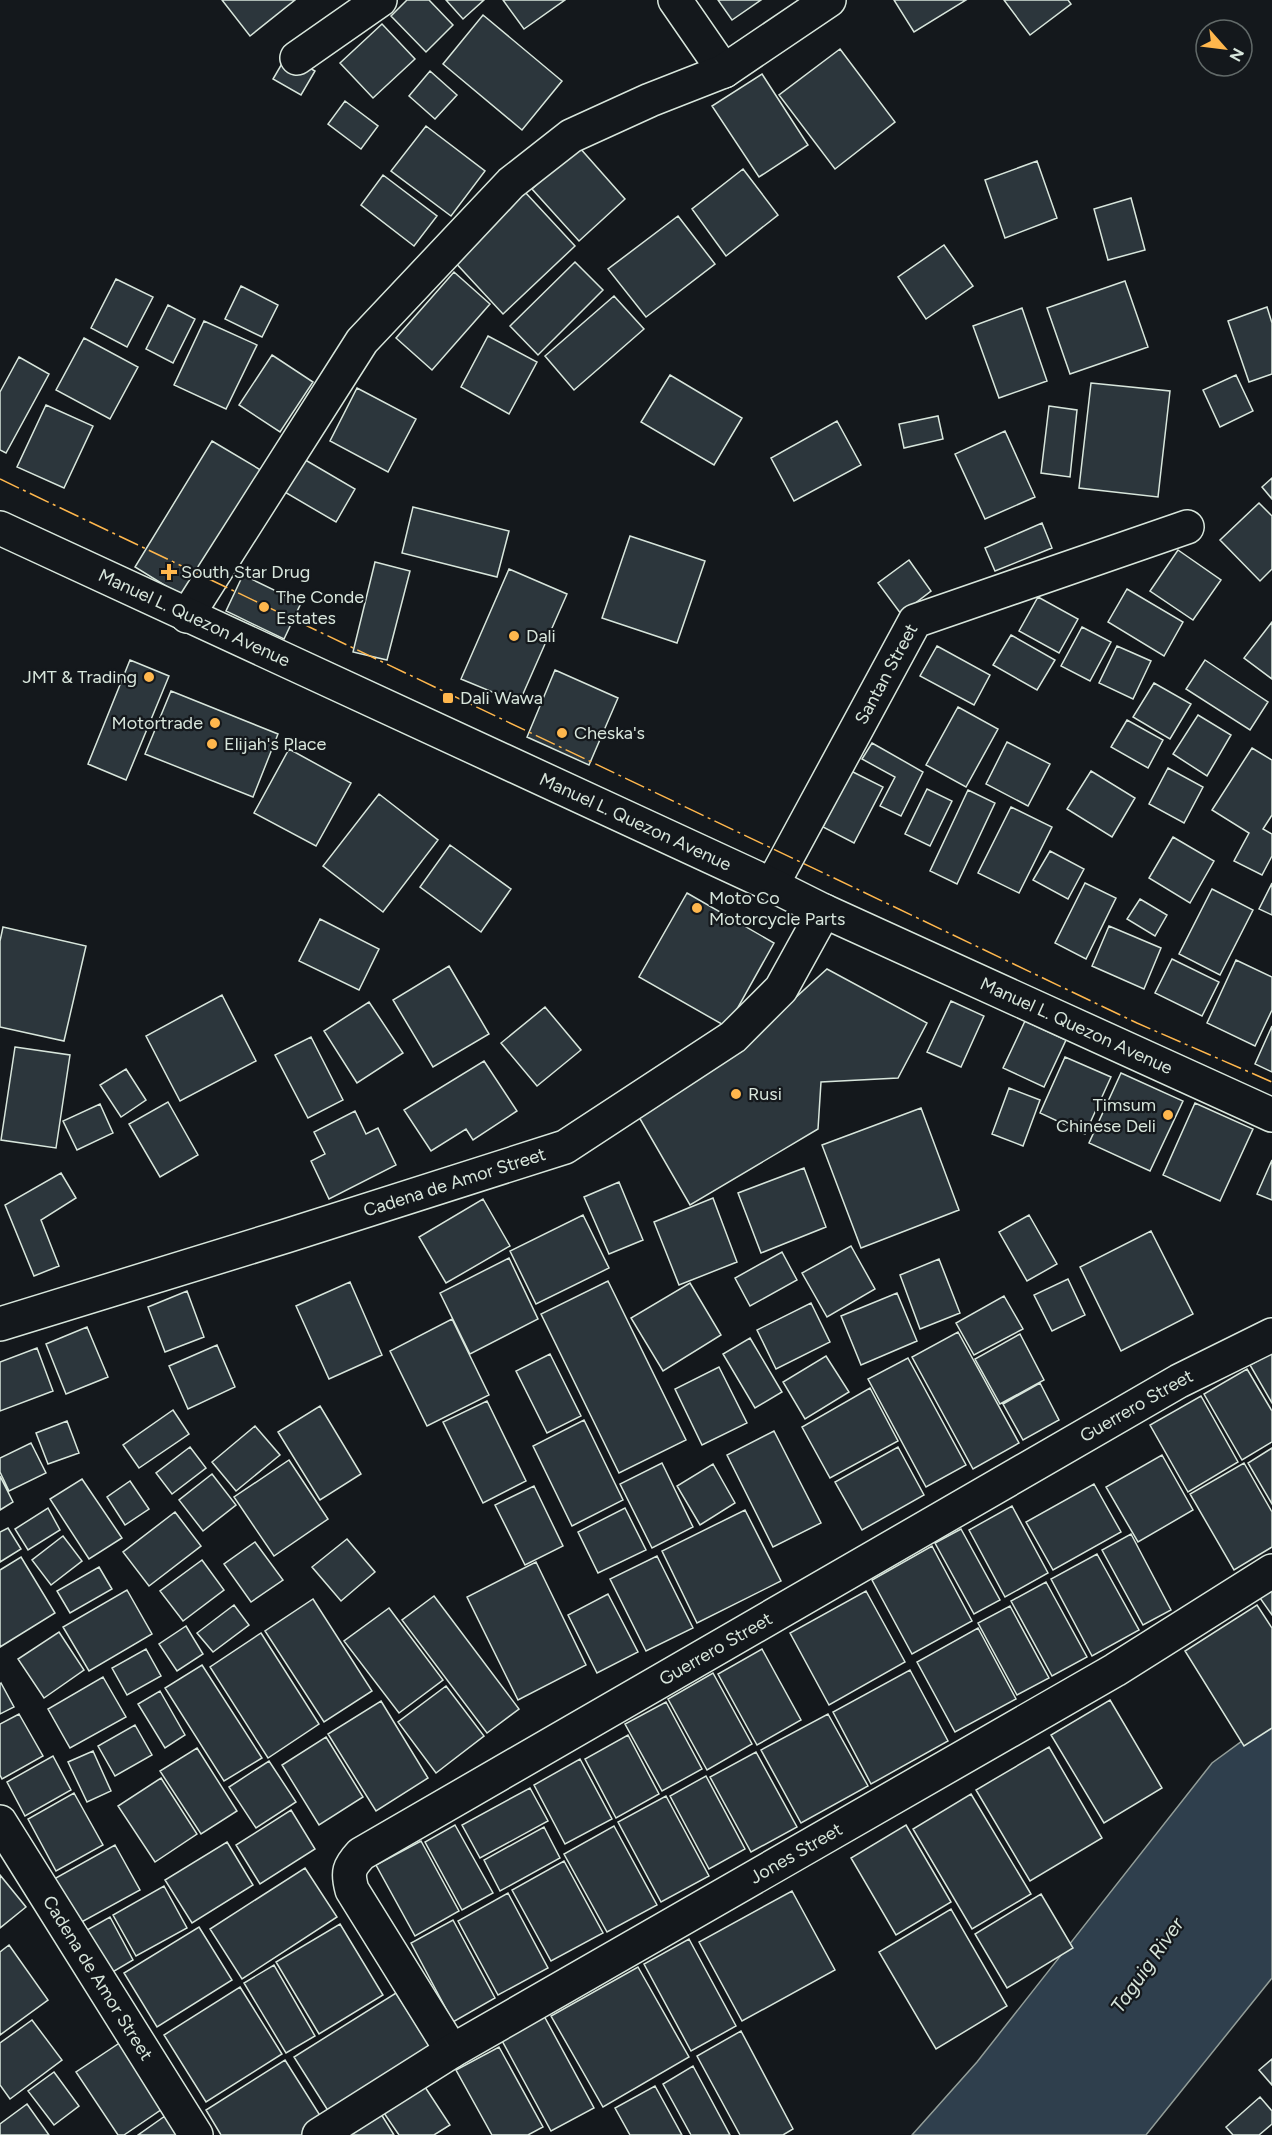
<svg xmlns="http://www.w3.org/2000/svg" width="1272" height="2135" font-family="Figtree,sans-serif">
<rect width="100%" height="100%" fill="#14181c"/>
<path fill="#2f3f4d" stroke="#939e99" stroke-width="1.5" d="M1272 1719V1978L1146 2135H912L977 2062 1212 1763Z"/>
<path fill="#2c363c" stroke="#d8e6dc" stroke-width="1.5" d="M222 0H295L250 36Z
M407 0H429L453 25 426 52 391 16Z
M446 0H484L463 19Z
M503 0H565L524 29Z
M718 0H761L732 20Z
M894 0H966L914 32Z
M1004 0H1068L1071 4 1030 35Z
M483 15 562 81 522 130 443 64Z
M382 24 415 59 373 98 340 63Z
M840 49 895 122 835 169 779 95Z
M287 55 315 71 301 95 273 79Z
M430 71 457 95 435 119 409 96Z
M762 74 808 145 759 177 712 106Z
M345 101 378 126 361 149 328 124Z
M426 126 485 171 451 216 391 171Z
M579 147 625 199 579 241 532 189Z
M1037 161 1057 218 1005 238 985 180Z
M743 169 778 215 726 256 692 209Z
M383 175 437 216 414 246 361 205Z
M524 191 575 246 503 314 452 259Z
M1131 198 1145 250 1108 260 1094 209Z
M678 216 715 264 646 317 608 269Z
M944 245 973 286 926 319 898 277Z
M575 262 603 290 538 355 510 326Z
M454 272 490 304 432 370 396 338Z
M116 279 153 297 127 347 91 328Z
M1125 281 1148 347 1070 374 1047 308Z
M241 286 278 305 262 337 225 319Z
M614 296 644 329 574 390 545 356Z
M168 305 195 319 173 363 146 349Z
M1267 307 1272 323V374L1249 382 1228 321Z
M1022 308 1047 381 999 398 973 326Z
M204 321 257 345 226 409 174 385Z
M488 336 537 362 509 414 461 387Z
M84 338 138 367 110 419 56 390Z
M272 355 313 382 280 432 239 405Z
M19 357 49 374 6 453 0 450V392Z
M670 375 742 418 714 465 641 422Z
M1236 375 1253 411 1220 427 1203 390Z
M1091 383 1170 391 1158 497 1079 488Z
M357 388 416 419 388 472 330 441Z
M46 405 93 426 64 488 17 467Z
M1049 406 1077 410 1070 477 1041 473Z
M938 416 943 439 904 448 899 424Z
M837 421 861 465 794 501 771 458Z
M1005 431 1035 497 985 519 955 454Z
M212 441 264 472 187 599 135 567Z
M302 458 355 489 336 522 283 491Z
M1272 478V499L1262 487Z
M1259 503 1272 516V569L1260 581 1220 540Z
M413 507 509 531 497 577 402 553Z
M1042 523 1052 548 995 571 985 548Z
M630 536 705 561 677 643 602 618Z
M1178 550 1221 580 1193 620 1150 591Z
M909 560 931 591 901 614 878 583Z
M375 562 410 571 387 660 353 652Z
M509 569 567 594 519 703 461 679Z
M243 575 301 603 284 639 226 611Z
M1127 589 1183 622 1164 656 1108 622Z
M1038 597 1078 619 1059 653 1019 631Z
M1272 622V679L1244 658Z
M1082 627 1111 642 1090 681 1061 666Z
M1011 635 1055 660 1037 690 993 665Z
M937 646 990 675 974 705 920 676Z
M1117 646 1151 661 1133 699 1099 683Z
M130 660 169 676 126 780 88 764Z
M1205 660 1268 702 1250 730 1186 689Z
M555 670 618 698 589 765 527 737Z
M1154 683 1191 704 1170 739 1133 717Z
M171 691 278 734 253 797 145 754Z
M958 707 998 729 966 787 926 765Z
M1198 715 1231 735 1207 776 1173 754Z
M1127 720 1163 740 1148 768 1111 747Z
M1007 742 1050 764 1028 806 986 784Z
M872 743 923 772 901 816 880 806 895 777 862 759Z
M1252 748 1272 760V815L1263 829 1272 834V856L1262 875 1234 861 1249 833 1212 810Z
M289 749 351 783 316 846 254 813Z
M1168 768 1203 787 1184 823 1149 804Z
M851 771 883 787 854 843 823 827Z
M1091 771 1135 798 1112 837 1067 809Z
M927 789 952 801 930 846 905 834Z
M968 790 995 803 957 884 930 871Z
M379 794 438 840 383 912 323 866Z
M1011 807 1052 827 1019 893 978 873Z
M1173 837 1214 861 1190 903 1149 878Z
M450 845 511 889 481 932 420 887Z
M1050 851 1084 869 1068 899 1033 880Z
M1085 883 1116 898 1086 959 1055 943Z
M1272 883V915L1259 909Z
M1212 889 1253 910 1220 975 1179 954Z
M687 893 774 943 727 1027 639 977Z
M1140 899 1167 915 1155 936 1127 919Z
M320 919 379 949 359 990 299 961Z
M1109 926 1161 948 1144 989 1092 966Z
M3 927 86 946 64 1041 0 1027V941Z
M1172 959 1219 982 1202 1016 1155 993Z
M1236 960 1272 977V1010L1255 1046 1207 1023Z
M449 966 489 1034 433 1067 393 1000Z
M827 969 927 1023 898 1078 821 1082 818 1129 690 1205 632 1105 760 1030Z
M222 995 256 1061 180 1101 146 1036Z
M951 1001 984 1016 961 1067 927 1052Z
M369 1002 403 1053 357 1083 324 1031Z
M545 1007 581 1050 537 1086 501 1043Z
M1025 1021 1066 1040 1044 1087 1003 1068Z
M1272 1026V1072L1255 1064Z
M311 1037 343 1100 308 1118 275 1055Z
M15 1047 70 1055 56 1148 1 1140Z
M1065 1057 1111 1077 1085 1134 1040 1113Z
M484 1061 517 1111 473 1140 466 1129 431 1151 404 1110Z
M126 1069 146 1100 121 1117 100 1085Z
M1121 1073 1183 1101 1150 1171 1089 1143Z
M1009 1088 1040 1100 1023 1146 992 1134Z
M168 1102 198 1155 160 1177 129 1124Z
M1195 1103 1253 1129 1220 1201 1163 1175Z
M100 1104 113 1133 77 1150 63 1121Z
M921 1108 959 1210 861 1248 822 1145Z
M355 1111 366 1134 378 1128 396 1165 329 1199 311 1161 325 1154 314 1132Z
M1272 1160V1200L1257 1194Z
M804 1168 826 1227 761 1253 738 1193Z
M61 1173 76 1198 41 1220 59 1266 34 1276 5 1205Z
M619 1182 643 1240 609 1254 584 1197Z
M713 1198 737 1262 679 1285 654 1222Z
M483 1199 510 1246 446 1283 419 1237Z
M583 1215 609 1268 536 1304 510 1251Z
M1029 1215 1057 1264 1027 1281 999 1232Z
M1151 1231 1193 1314 1121 1351 1080 1267Z
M851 1246 875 1289 827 1317 802 1273Z
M782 1252 797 1280 750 1306 735 1278Z
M509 1258 538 1319 470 1354 440 1293Z
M939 1259 960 1313 920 1329 900 1275Z
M1068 1279 1085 1315 1052 1331 1034 1295Z
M608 1281 686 1440 619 1473 541 1314Z
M350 1282 382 1355 329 1379 296 1306Z
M690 1283 721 1335 663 1371 631 1318Z
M187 1291 204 1337 165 1352 148 1307Z
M897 1293 917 1341 861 1365 841 1316Z
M1004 1296 1023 1329 974 1355 956 1323Z
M811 1303 830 1342 776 1369 757 1330Z
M452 1319 489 1395 427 1426 390 1351Z
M87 1327 108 1377 66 1394 46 1344Z
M958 1332 1019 1443 973 1469 912 1357Z
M1020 1334 1044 1380 1000 1404 975 1359Z
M750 1338 782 1392 755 1408 723 1354Z
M217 1345 235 1387 188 1409 169 1366Z
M37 1348 53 1391 0 1411V1362Z
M1272 1353V1403L1250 1365Z
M550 1354 581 1416 547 1433 516 1371Z
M826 1356 849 1392 805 1419 783 1382Z
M908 1358 966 1465 926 1487 868 1379Z
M719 1367 747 1423 702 1445 675 1389Z
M1247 1369 1272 1411V1442L1242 1460 1204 1394Z
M1040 1383 1059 1420 1023 1440 1003 1404Z
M870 1388 898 1441 830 1478 802 1427Z
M1201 1396 1238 1462 1188 1492 1150 1425Z
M487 1401 526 1481 483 1503 443 1422Z
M320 1406 361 1474 320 1500 278 1432Z
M173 1410 189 1434 139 1468 123 1445Z
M584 1420 623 1500 572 1526 533 1446Z
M67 1421 79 1453 48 1464 36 1433Z
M255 1426 280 1455 236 1491 212 1462Z
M774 1431 821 1523 773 1547 727 1455Z
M31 1443 46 1473 9 1491 0 1472V1458Z
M190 1447 206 1468 172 1494 156 1473Z
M898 1447 924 1495 862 1530 835 1482Z
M1272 1448V1504L1248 1463Z
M1162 1455 1193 1510 1138 1542 1106 1487Z
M289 1460 328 1519 274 1556 234 1497Z
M662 1463 693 1527 652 1548 620 1484Z
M1244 1463 1272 1512V1547L1234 1570 1190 1494Z
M713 1464 735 1503 700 1525 677 1486Z
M212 1474 236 1505 203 1531 179 1500Z
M0 1476 13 1502 0 1510Z
M82 1479 122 1538 89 1559 50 1499Z
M130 1481 149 1509 125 1525 107 1497Z
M1094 1484 1121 1532 1053 1570 1026 1522Z
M534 1486 563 1546 525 1565 495 1505Z
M1012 1506 1048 1573 1005 1597 969 1530Z
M48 1508 60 1530 28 1550 15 1529Z
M625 1508 646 1550 598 1573 578 1532Z
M745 1510 781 1581 697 1623 662 1551Z
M175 1512 201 1546 149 1586 123 1552Z
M8 1528 21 1549 0 1562V1532Z
M961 1529 1000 1600 974 1614 935 1543Z
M1131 1534 1171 1610 1143 1625 1102 1550Z
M63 1536 82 1561 51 1585 32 1560Z
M347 1539 375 1572 341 1601 312 1567Z
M255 1542 283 1580 251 1602 224 1564Z
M932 1546 972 1621 912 1654 872 1580Z
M1097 1554 1139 1630 1092 1656 1051 1579Z
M657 1556 693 1628 646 1651 610 1579Z
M21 1557 55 1613 0 1647V1570Z
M202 1560 224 1590 183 1621 160 1591Z
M536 1562 586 1665 518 1700 467 1597Z
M99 1567 112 1589 70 1613 57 1591Z
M1046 1582 1087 1657 1052 1676 1011 1601Z
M127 1590 152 1634 89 1671 63 1627Z
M1272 1590V1615L1260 1598Z
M866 1591 905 1662 829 1705 790 1633Z
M608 1594 638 1652 597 1673 568 1615Z
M434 1596 519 1709 487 1733 402 1620Z
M313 1599 372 1691 324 1722 265 1631Z
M234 1605 249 1625 213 1652 197 1633Z
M1257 1605 1272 1628V1728L1244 1746 1185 1651Z
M1010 1606 1049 1678 1017 1695 978 1623Z
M389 1608 443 1680 399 1713 344 1641Z
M186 1626 203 1654 177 1671 159 1644Z
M978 1628 1016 1699 955 1732 917 1662Z
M59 1632 84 1670 44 1698 18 1659Z
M261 1633 319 1724 268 1758 210 1667Z
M146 1649 161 1676 127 1695 112 1668Z
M762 1649 801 1720 757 1745 718 1674Z
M202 1665 262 1758 224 1781 165 1688Z
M910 1670 948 1741 871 1784 833 1712Z
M713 1673 752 1744 707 1770 668 1699Z
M103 1677 126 1717 70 1748 48 1709Z
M1 1683 14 1707 0 1714V1684Z
M446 1686 484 1736 436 1773 398 1722Z
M160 1691 185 1735 165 1748 138 1704Z
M1110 1700 1162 1788 1104 1823 1051 1735Z
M381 1701 428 1778 376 1811 328 1734Z
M666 1702 702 1769 662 1791 625 1724Z
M19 1714 43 1756 2 1779 0 1775V1724Z
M828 1714 868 1786 801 1823 761 1750Z
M135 1725 152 1755 115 1776 98 1746Z
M628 1735 659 1794 616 1818 585 1759Z
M326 1737 363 1797 319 1825 282 1765Z
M1049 1747 1102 1838 1030 1881 976 1790Z
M197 1748 237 1811 201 1834 160 1771Z
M93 1751 111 1791 87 1802 68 1762Z
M756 1752 797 1827 751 1852 710 1777Z
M53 1756 71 1790 25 1816 7 1782Z
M580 1759 612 1819 565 1844 534 1785Z
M269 1761 296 1802 256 1828 229 1787Z
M706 1776 745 1849 709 1869 670 1796Z
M161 1778 197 1834 155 1862 118 1806Z
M530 1788 548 1821 480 1858 462 1825Z
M74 1793 103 1845 56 1871 28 1819Z
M971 1794 1031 1894 972 1929 913 1829Z
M666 1796 709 1876 661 1902 618 1822Z
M291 1810 315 1849 260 1884 236 1845Z
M455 1825 493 1893 462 1910 425 1842Z
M906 1825 951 1902 896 1935 851 1858Z
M614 1826 657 1905 607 1932 564 1854Z
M544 1827 560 1858 500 1891 484 1860Z
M421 1841 459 1911 415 1936 376 1865Z
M227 1842 253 1885 192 1923 165 1880Z
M115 1845 140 1890 78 1924 54 1879Z
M564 1861 603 1933 551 1961 512 1890Z
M305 1868 337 1917 242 1979 210 1929Z
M0 1875 26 1907 0 1928Z
M164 1886 187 1928 136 1956 113 1915Z
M792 1891 835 1970 742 2021 699 1942Z
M508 1893 548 1968 498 1995 458 1921Z
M1041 1894 1073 1948 1007 1988 975 1934Z
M951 1909 1007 2006 936 2049 879 1952Z
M110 1917 133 1960 111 1973 87 1930Z
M453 1920 495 1998 453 2022 411 1943Z
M340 1924 383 1995 319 2034 276 1962Z
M199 1927 232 1980 157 2027 124 1973Z
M689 1939 736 2026 691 2051 644 1964Z
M9 1945 48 2000 0 2035V1952Z
M274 1965 315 2036 286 2053 244 1983Z
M638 1967 689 2057 603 2107 551 2016Z
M240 1987 282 2054 206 2102 164 2035Z
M396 1993 434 2053 332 2117 294 2057Z
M543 2014 594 2108 551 2131 500 2037Z
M32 2020 62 2060 10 2099 0 2085V2043Z
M741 2031 793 2129 783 2135H740L697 2056Z
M121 2042 165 2107 124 2135H118L76 2072Z
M499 2047 543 2127 528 2135H492L456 2070Z
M1272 2059V2085L1259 2070Z
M285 2060 326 2125 310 2135H221L206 2110Z
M693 2066 730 2135H691L663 2084Z
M54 2072 79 2106 54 2125 28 2091Z
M655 2086 682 2135H630L615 2108Z
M425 2087 450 2125 434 2135H399L384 2113Z
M1260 2097 1272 2111V2124L1259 2135H1233L1226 2127Z
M27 2104 49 2135H0V2124Z
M381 2114 394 2135H348Z
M165 2116 178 2135H138Z"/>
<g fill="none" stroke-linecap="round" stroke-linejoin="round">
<g stroke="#d8e6dc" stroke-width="36">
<g id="street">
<path d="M675 0 724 71"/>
<path d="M297 58 380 0"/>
<path d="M187 616 362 341 511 183 571 136 650 100 724 71 829 0"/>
<path id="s1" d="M772 885 915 621 1187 527"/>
<path id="s2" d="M0 1324 286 1236 565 1147 733 1037 781 989 824 911"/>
<path id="s3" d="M0 1822 196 2135"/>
<path id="s4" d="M452 2051 352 1890C347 1872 349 1867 361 1854L1179 1381 1272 1335"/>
<path id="s5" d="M319 2135 452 2051 1115 1670 1272 1571"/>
</g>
</g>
<g stroke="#d8e6dc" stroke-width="36">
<g id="secondary">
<path id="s6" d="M0 528 772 885 824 911 1272 1115"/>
</g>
</g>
<use href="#street" stroke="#14181c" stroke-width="33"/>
<use href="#secondary" stroke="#14181c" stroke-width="33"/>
<path stroke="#ffb74d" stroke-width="1.5" stroke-dasharray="21 4.5 3 4.5" stroke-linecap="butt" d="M0 479 1137 1023 1272 1082"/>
</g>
<g fill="#ffb74d" stroke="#14181c" stroke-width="2">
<path d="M166 563h6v6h6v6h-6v6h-6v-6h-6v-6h6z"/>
<circle cx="264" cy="607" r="6"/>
<circle cx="514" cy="636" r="6"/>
<circle cx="149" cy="677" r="6"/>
<rect x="442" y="692" width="12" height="12" rx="3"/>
<circle cx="215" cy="723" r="6"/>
<circle cx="562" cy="733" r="6"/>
<circle cx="212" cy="744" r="6"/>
<circle cx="697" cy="908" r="6"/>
<circle cx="736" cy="1094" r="6"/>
<circle cx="1168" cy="1115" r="6"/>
</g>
<g text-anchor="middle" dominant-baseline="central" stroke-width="4.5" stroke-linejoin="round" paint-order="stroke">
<g font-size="18" fill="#d8e6dc" stroke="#14181c" text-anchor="start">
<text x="181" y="572">South Star Drug</text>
<text x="276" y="597">The Conde<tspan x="276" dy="21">Estates</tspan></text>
<text x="526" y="636">Dali</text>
<text x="137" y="677" text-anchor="end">JMT &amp; Trading</text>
<text x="460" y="698">Dali Wawa</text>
<text x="203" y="723" text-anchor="end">Motortrade</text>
<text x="574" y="733">Cheska's</text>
<text x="224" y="744">Elijah's Place</text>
<text x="709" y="898">Moto Co<tspan x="709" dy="21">Motorcycle Parts</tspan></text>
<text x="748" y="1094">Rusi</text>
<text x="1156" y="1105" text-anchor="end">Timsum<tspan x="1156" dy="21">Chinese Deli</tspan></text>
</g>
<g font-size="18" fill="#d8e6dc" stroke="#14181c">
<text stroke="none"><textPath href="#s6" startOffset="214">Manuel L. Quezon Avenue</textPath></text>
<text stroke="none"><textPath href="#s1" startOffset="240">Santan Street</textPath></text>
<text stroke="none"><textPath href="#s6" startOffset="700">Manuel L. Quezon Avenue</textPath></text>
<text stroke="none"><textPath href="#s6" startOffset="1186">Manuel L. Quezon Avenue</textPath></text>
<text stroke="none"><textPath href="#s2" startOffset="476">Cadena de Amor Street</textPath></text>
<text stroke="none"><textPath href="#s4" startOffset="1125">Guerrero Street</textPath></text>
<text stroke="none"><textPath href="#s4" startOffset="639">Guerrero Street</textPath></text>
<text stroke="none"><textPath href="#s5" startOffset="554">Jones Street</textPath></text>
<text stroke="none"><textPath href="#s3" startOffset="184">Cadena de Amor Street</textPath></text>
</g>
<g font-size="20" font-style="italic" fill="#d8e6dc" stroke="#14181c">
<text transform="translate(1147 1965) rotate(-55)">Taguig River</text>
</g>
</g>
<g transform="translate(1224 48) rotate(118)"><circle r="28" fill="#14181c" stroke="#626a69" stroke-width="1.5"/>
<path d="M0-4.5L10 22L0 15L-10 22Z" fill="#ffb74d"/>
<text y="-9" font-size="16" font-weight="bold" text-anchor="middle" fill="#d8e6dc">N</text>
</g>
</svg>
